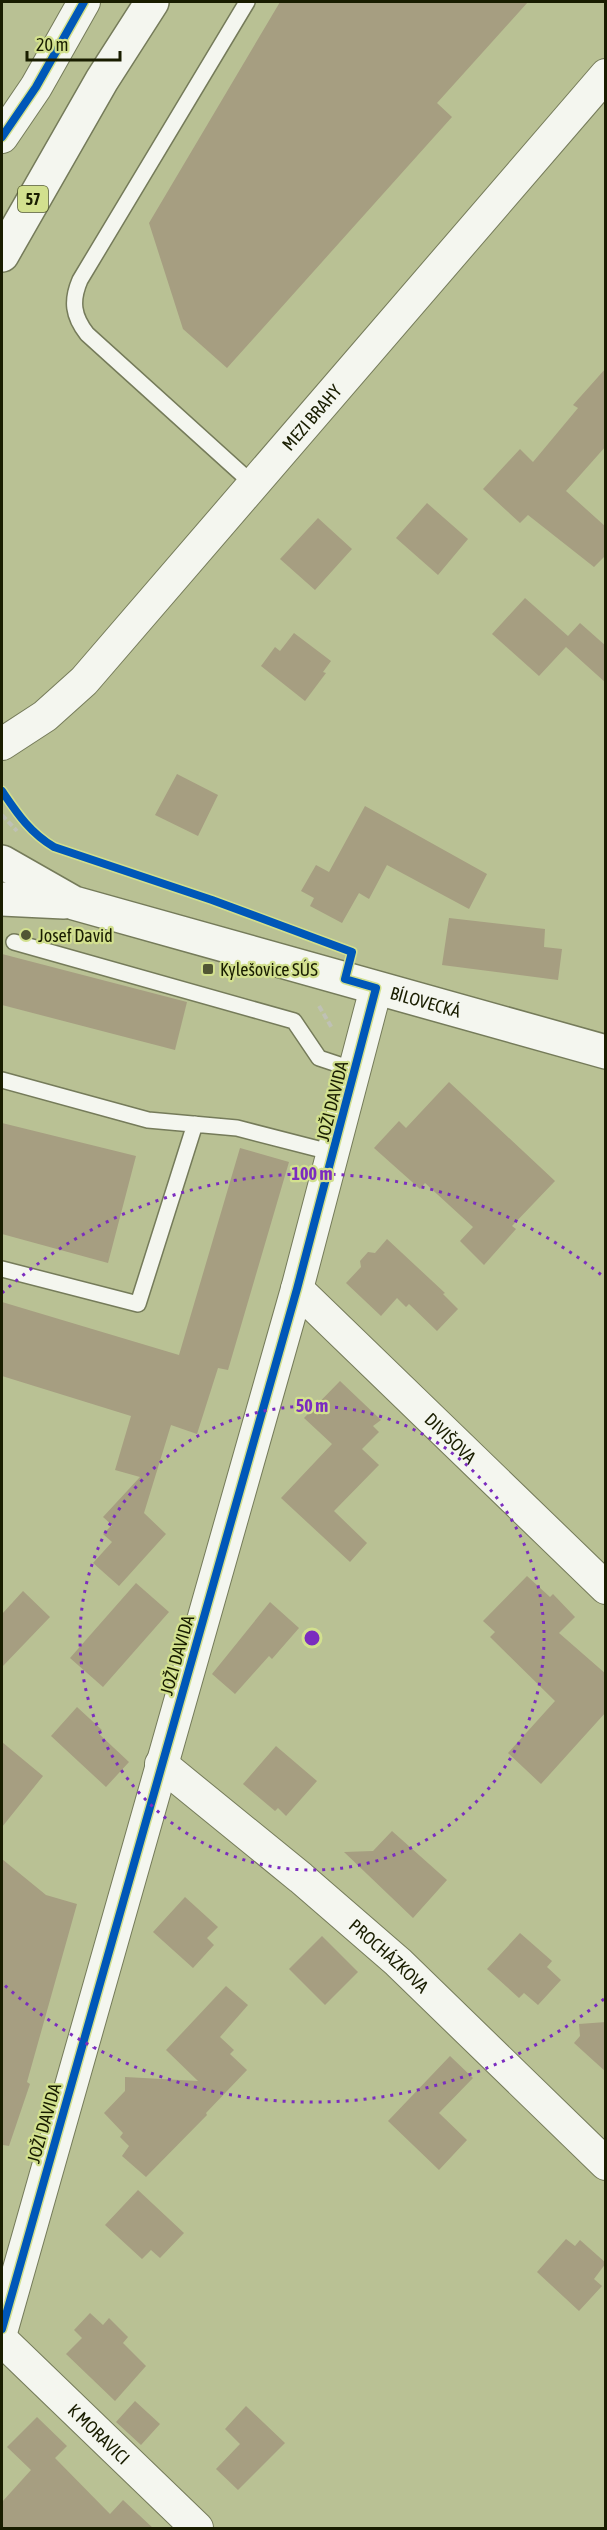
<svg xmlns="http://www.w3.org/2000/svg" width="607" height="2530" font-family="'Asap Condensed',sans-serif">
<rect width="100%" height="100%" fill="#b9c194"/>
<path fill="#a69e81" d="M280 2H528L437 103 452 117 227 368 183 329 149 223Z
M606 368V446L566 491 606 527V555L594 567 528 515 520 523 483 489 520 449 533 462 578 408 573 405Z
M427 503 468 539 438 575 396 538Z
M318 518 352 549 315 590 280 559Z
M525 598 568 636 580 623 606 646V683L566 647 539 676 492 634Z
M294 633 331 661 323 672 326 673 305 701 261 666 275 647 280 651Z
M177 774 218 795 198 836 155 815Z
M365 806 487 874 469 909 387 865 369 899 359 893 342 923 310 906 314 898 301 891 316 865 329 872Z
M449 918 545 929 544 947 562 949 558 980 442 965Z
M2 954 187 1002 175 1050 2 1005Z
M449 1082 555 1181 512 1226 516 1229 484 1265 460 1241 473 1227 425 1183 420 1189 374 1148 399 1121 406 1128Z
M2 1123 136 1156 108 1263 2 1234Z
M240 1148 289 1162 228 1370 218 1368 197 1434 171 1425 144 1513 166 1534 119 1586 93 1563 112 1542 103 1534 112 1525 103 1517 140 1477 115 1470 131 1416 2 1376V1302L179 1355Z
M387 1239 445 1293 443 1294 458 1309 437 1331 409 1304 406 1307 397 1298 381 1316 346 1283 361 1267 360 1261 368 1252 375 1253Z
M340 1381 381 1420 373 1426 379 1432 362 1449 379 1465 334 1511 367 1543 350 1562 281 1498 332 1444 304 1418Z
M527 1576 550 1597 553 1594 575 1617 559 1633 606 1674V1712L541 1784 508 1753 555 1701 490 1637 495 1632 483 1621Z
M136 1583 169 1612 103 1687 70 1658Z
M23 1591 50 1617 2 1667V1614Z
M270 1602 299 1628 272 1659 269 1656 235 1694 212 1674Z
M77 1707 102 1730 98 1733 129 1762 106 1787 51 1736Z
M2 1742 43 1776 2 1827Z
M276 1746 317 1781 286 1816 278 1808 275 1811 243 1784Z
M392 1831 447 1880 413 1918 344 1852 373 1851Z
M2 1859 46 1895 77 1904 27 2082 30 2084 9 2146 3 2145 2 2149Z
M185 1897 218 1927 207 1938 214 1945 193 1968 153 1932Z
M520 1933 552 1961 547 1967 561 1980 538 2005 524 1993 519 1998 487 1969Z
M322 1936 358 1972 325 2005 289 1969Z
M226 1986 248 2005 220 2037 234 2050 230 2054 247 2070 206 2113 207 2115 146 2177 122 2156 129 2146 120 2137 123 2133 104 2113 125 2091V2077L198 2081 166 2050Z
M606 2022V2072L574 2043 580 2036 579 2024Z
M450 2056 473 2078 439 2113 467 2140 439 2170 388 2121Z
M138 2190 184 2233 160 2258 151 2250 142 2259 105 2225Z
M566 2239 575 2246 580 2240 606 2263 594 2279 602 2286 579 2311 537 2272Z
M90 2313 103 2325 109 2318 128 2337 123 2343 146 2366 115 2401 66 2354 82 2338 74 2330Z
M135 2401 160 2424 141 2445 116 2422Z
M246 2406 285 2443 238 2490 216 2469 240 2444 225 2429Z
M37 2417 67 2446 55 2458 110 2514 123 2500 154 2529H2V2502L31 2470 7 2447Z"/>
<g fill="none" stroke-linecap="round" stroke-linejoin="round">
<g stroke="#757b5a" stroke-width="18">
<path id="lane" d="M247 2 80 280C71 301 73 316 87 334L254 485
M14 942 294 1021 319 1058 355 1070
M2 1080 148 1120 237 1128 334 1153
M2 1269 138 1304 195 1124"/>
</g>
<g stroke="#757b5a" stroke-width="34">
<g id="street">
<path d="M2 137 36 87 84 2"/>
<path id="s1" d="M2 744 45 716 84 681 606 75"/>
<path id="s2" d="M297 1289 606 1588"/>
<path id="s3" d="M161 1764 301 1878 398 1962 606 2164"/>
<path d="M2 2329 297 1289 376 988"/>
<path id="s4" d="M2 2340 197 2528"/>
</g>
</g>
<g stroke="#757b5a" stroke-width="36">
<g id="secondary">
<path id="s5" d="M2 862 74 903 606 1052"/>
<path d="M2 899 64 902"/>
</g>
</g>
<g stroke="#757b5a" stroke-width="36">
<path id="primary" d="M2 255 102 80 152 2"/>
</g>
<path stroke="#bfc1b4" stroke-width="4" stroke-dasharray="6 3" stroke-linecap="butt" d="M2 815 17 831
M319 1006 332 1028"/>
<use href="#lane" stroke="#f4f6ef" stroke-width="15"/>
<use href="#street" stroke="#f4f6ef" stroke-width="32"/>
<use href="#secondary" stroke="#f4f6ef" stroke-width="33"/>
<use href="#primary" stroke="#f4f6ef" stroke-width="33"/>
<g stroke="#d2e08e" stroke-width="11">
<path id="cycleway" d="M2 137 36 87 84 2
M2 791C17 813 30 833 54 847L212 900 352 952 345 979 376 988 297 1289 2 2329"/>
</g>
<use href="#cycleway" stroke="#0057b8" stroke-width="8"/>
</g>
<g fill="none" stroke="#7b2cbf" stroke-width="3" stroke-dasharray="3 6">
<circle cx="312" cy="1638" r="232"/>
<path d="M604 1999A464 464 0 0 1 2 1983M2 1293A464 464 0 0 1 604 1277"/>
</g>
<g fill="#515634" stroke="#d2e08e" stroke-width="2">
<circle cx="26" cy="935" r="6"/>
<rect x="202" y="963" width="12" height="12" rx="3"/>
</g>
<g text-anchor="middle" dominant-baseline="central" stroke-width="4.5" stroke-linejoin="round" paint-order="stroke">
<rect fill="#d2e08e" stroke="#50582b" stroke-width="1.5" x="18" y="186" width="30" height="26" rx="4.5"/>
<g font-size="16" font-weight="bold" fill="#191d00">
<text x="33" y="199">57</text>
</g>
<g font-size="18" fill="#191d00" stroke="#d2e08e">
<text stroke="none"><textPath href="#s1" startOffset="452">MEZI BRAHY</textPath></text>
<text stroke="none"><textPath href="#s5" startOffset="448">BÍLOVECKÁ</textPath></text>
<text transform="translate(332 1101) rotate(-76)">JOŽI DAVIDA</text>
<text stroke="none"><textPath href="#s2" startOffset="214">DIVIŠOVA</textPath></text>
<text transform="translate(177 1655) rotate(-74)">JOŽI DAVIDA</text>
<text stroke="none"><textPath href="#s3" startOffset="298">PROCHÁZKOVA</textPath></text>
<text transform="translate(44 2123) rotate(-74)">JOŽI DAVIDA</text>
<text stroke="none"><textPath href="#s4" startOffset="135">K MORAVICI</textPath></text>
</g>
<g font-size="18" fill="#191d00" stroke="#d2e08e" text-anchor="start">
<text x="38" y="935">Josef David</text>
<text x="220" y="969">Kylešovice SÚS</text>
</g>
</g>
<circle cx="312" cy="1638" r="9" fill="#7b2cbf" stroke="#d2e08e" stroke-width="3"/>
<g font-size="18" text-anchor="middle" font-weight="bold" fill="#7b2cbf" stroke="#d2e08e" stroke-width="4.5" stroke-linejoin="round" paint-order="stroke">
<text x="312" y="1180">100 m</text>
<text x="312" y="1412">50 m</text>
</g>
<rect width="607" height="2530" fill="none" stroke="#191d00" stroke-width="6"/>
<path d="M27 51v9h93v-9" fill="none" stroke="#191d00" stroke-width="3"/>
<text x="36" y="51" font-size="18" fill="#191d00" stroke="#d2e08e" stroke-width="4.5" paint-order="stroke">20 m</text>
</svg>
